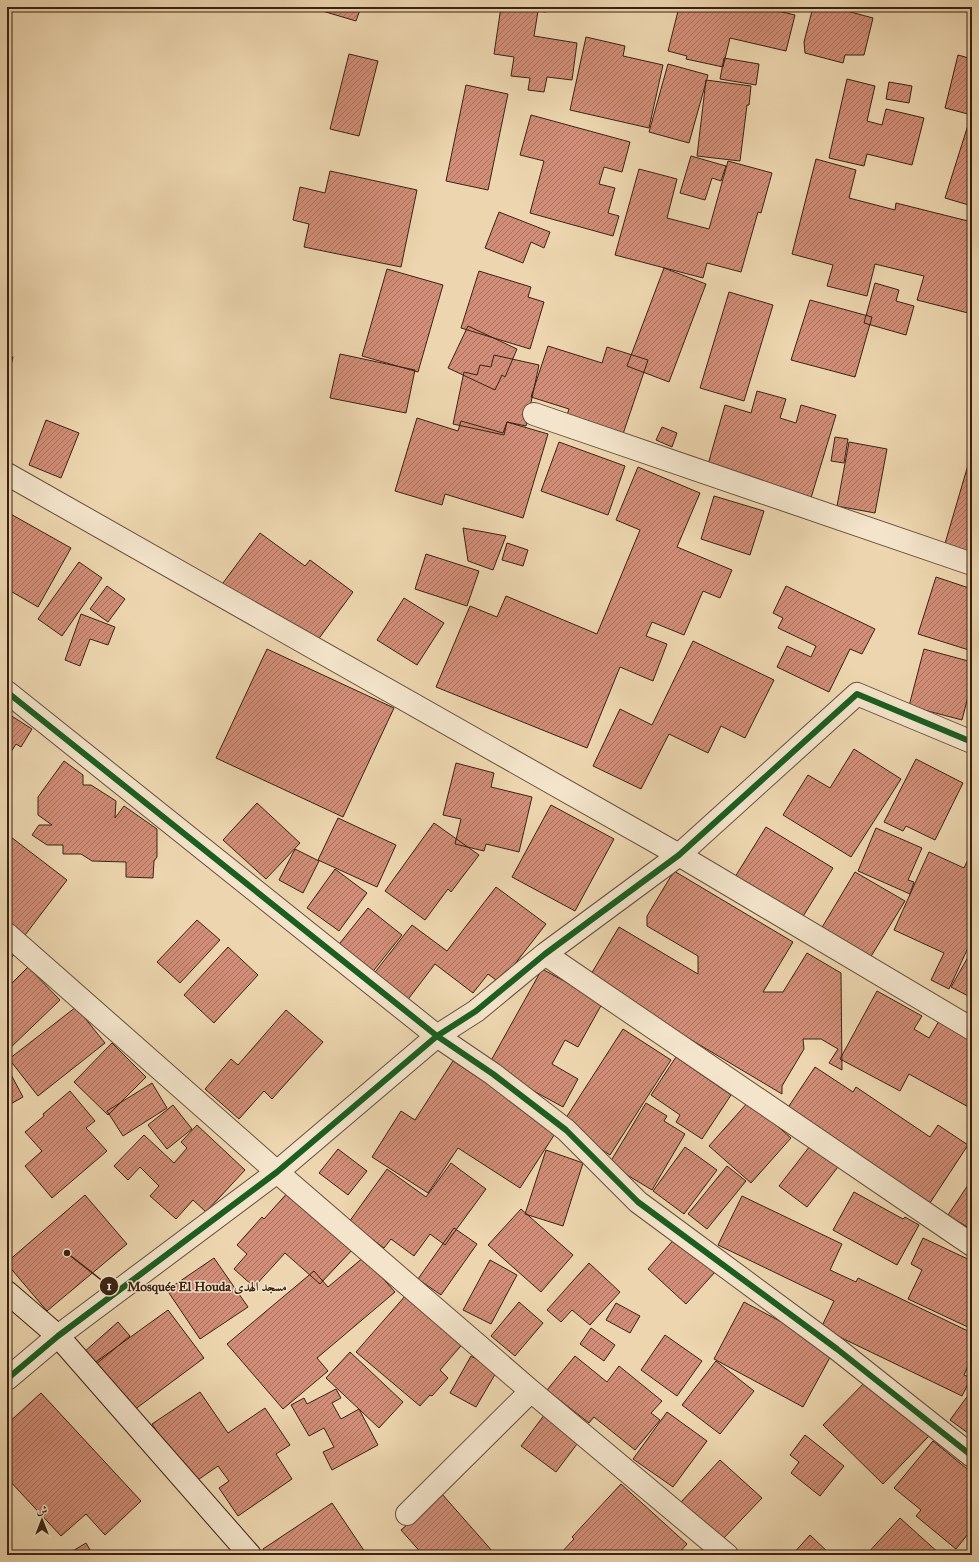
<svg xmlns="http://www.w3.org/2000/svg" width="979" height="1562" font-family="'IM FELL Great Primer',Amiri,serif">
<defs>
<pattern id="building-hatch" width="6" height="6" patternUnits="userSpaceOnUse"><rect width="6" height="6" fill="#d18d77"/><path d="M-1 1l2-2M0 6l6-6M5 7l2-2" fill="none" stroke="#ab7360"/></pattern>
</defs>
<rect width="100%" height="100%" fill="#edd6af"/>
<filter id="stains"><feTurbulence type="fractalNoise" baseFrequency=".005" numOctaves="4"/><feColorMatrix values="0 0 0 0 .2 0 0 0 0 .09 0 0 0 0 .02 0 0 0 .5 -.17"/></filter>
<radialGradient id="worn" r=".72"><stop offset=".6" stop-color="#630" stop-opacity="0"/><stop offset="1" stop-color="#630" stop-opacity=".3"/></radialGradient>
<path fill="url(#building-hatch)" stroke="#3a2212" d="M320 7H361L356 21 319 10Z
M501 7H547L546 12 538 11 534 36 577 43 572 80 547 77 544 92 528 90 530 78 511 76 514 57 494 54Z
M679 7H761L795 15 786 51 730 38 723 67 686 59 687 56 668 51Z
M813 7H847V11L873 18 864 55H845L843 63 805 53 804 42Z
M586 37 625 46 623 56 663 65 649 128 570 110Z
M349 54 378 61 359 136 330 129Z
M958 55 972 59V115L945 108Z
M724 58 759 64 756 85 720 79Z
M668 64 708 75 689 143 649 132Z
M847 79 875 86 867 121 882 125 886 109 924 118 912 165 867 154 864 166 829 158Z
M706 80 751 86 749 105H747L740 161 697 156Z
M889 82 912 86 909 103 886 99Z
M466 85 508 94 488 190 446 181Z
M531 115 630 142 622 172 604 167 599 184 615 188 608 213 619 216 613 236 530 213 544 161 520 155Z
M968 125 972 126V206L945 198Z
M691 156 726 166 721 181 712 178 705 200 680 193Z
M816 159 856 170 849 198 895 210 896 203 972 222V314L917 300 924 276 875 264 867 296 827 286 833 265 792 254Z
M728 161 772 173 761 213 758 212 741 272 707 263 703 278 615 255 639 169 677 179 667 218 709 229Z
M330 171 417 190 401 267 304 247 309 224 293 220 300 187 325 193Z
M499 212 550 232 544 248 531 242 523 263 485 248Z
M664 268 706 284 669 382 627 366Z
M387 269 443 285 418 372 362 356Z
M479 271 531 287 528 297 544 302 530 349 461 328Z
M875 283 899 290 896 301 914 306 906 335 864 323Z
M729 292 773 305 744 401 700 388Z
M810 300 872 317 855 377 791 360Z
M468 326 517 349 505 377 502 375 495 390 448 368Z
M548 346 602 363 607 347 648 360 623 434 567 415 569 409 531 397Z
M340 354 415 370 406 413 330 398Z
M7 355 13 357 7 380Z
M494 355 539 365 526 426 507 422 504 435 453 424 464 372 477 375 480 365 491 367Z
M757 391 786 399 780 418 796 423 801 405 836 415 811 498 707 468 725 405 751 413Z
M417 418 458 431 461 421 503 433 507 422 548 434 523 518 445 494 442 505 395 491Z
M46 420 79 433 61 478 29 465Z
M662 427 677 433 672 447 656 440Z
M835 437 848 439 844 463 831 461Z
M559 442 625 466 608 515 541 491Z
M849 442 887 449 875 513 837 506Z
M968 465 972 466V555L944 547Z
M638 467 700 493 677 547 732 570 720 598 703 591 684 635 652 622 646 636 667 644 653 681 620 667 587 748 436 687 470 606 497 617 506 596 597 634 640 530 616 520Z
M714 496 764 511 750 555 701 539Z
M7 512 71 548 38 607 7 589Z
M463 528 506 536 493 570 468 561Z
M260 533 305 566 310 560 353 592 309 652 220 587Z
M507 543 528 550 523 566 502 560Z
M426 554 479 571 467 606 415 589Z
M79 562 102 578 62 636 38 619Z
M936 577 972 589V651L918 634Z
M107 586 125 599 108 622 90 609Z
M786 586 875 629 862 654 850 649 829 692 777 667 787 646 811 657 816 646 778 628 783 618 773 613Z
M404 598 444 623 417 665 377 640Z
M81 614 115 627 108 645 90 639 80 666 65 660Z
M693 641 774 680 745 738 721 726 708 753 669 734 641 789 593 766 620 709 652 725Z
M267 649 394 708 343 817 216 758Z
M924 649 972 662V681L962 720 909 706Z
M7 713 32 729 21 747 16 744 7 758Z
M854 749 901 779 851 857 783 815 808 775 830 788Z
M916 759 963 783 935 840 906 826 903 831 884 822Z
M64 761 83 775V785H91L116 801 115 818 124 806 157 829V857L154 861 153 878 126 877V862L92 861 81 854H63V845H47L32 835 39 825H52L38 815V797Z
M456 763 494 773 491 787 532 797 519 852 486 844 484 851 455 844 461 819 443 815Z
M257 803 300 843 266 879 223 840Z
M551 805 614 839 575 911 512 877Z
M338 818 396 845 377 887 318 860Z
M434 823 479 855 451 892 448 889 425 920 385 891Z
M766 827 833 868 802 918 735 877Z
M876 828 922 848 908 880 914 882 910 894 858 871Z
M7 834 67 880 22 939 7 928Z
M295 849 319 861 303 893 279 880Z
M972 851V939L949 989 931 980 944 953 894 930 929 852 964 868Z
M335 869 367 893 339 931 307 908Z
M674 871 793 942 763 992H783L807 953 841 973 842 1070 829 1063 838 1049 821 1039H803L804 1049 782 1086V1094L673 1029 584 986 619 927 698 974V956L647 926V916Z
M855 872 905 901 870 958 821 929Z
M496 887 546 924 500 983 488 974 473 993 435 964 406 1002 372 976 412 925 447 951Z
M368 908 402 935 370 975 336 948Z
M197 920 220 940 180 983 157 962Z
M7 945 16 953 7 962Z
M228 947 258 975 214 1023 184 995Z
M972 950V998L951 987Z
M28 967 60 1000 7 1051V988Z
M542 969 603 1002 578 1047 565 1040 552 1064 578 1079 563 1107 488 1066Z
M877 991 922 1016 914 1029 929 1038 939 1021 972 1039V1109L909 1074 900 1091 840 1059Z
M76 1007 105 1043 38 1096 9 1059Z
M286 1010 323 1042 272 1099 264 1091 239 1119 205 1089 231 1059 238 1065Z
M623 1029 671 1060 610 1155 562 1124Z
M112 1043 146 1077 108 1115 74 1082Z
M676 1057 731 1095 702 1139 676 1122 680 1115 651 1095Z
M453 1061 558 1129 520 1188 458 1148 428 1193 372 1157 401 1111 415 1120Z
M7 1067 23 1097 7 1106Z
M815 1067 853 1092 856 1087 930 1137 938 1125 968 1145 928 1206 785 1112Z
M152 1083 167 1108 123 1136 107 1111Z
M70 1091 95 1121 86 1128 107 1151 52 1198 25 1166 42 1151 25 1132 44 1116 43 1114Z
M749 1101 791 1138 751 1183 709 1146Z
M646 1103 667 1116 664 1121 685 1134 652 1190 609 1164Z
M173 1105 192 1129 167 1149 148 1125Z
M197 1125 245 1170 206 1212 193 1200 176 1219 150 1196 159 1186 140 1167 128 1180 114 1166 144 1135 174 1163 187 1148 181 1142Z
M810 1146 838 1167 807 1207 779 1186Z
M685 1147 717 1170 684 1214 653 1191Z
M338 1149 367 1171 348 1195 319 1173Z
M546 1150 583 1163 563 1226 525 1214Z
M451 1163 486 1189 445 1245 430 1234 414 1256 391 1239 384 1248 349 1222 387 1169 426 1197Z
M727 1166 746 1181 707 1229 688 1214Z
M972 1179V1230L948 1215Z
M290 1190 354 1248 320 1284 285 1253 254 1287 234 1269 247 1254 237 1245 262 1217 264 1219Z
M854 1192 903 1219 905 1217 919 1225 897 1265 833 1230Z
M85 1195 127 1244 47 1311 7 1264V1262Z
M742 1196 842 1244 830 1270 856 1282 858 1278 972 1333V1357L964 1375 971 1378 962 1396 821 1328 834 1301 718 1245Z
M521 1209 573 1255 541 1292 488 1245Z
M454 1228 477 1244 441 1295 418 1279Z
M677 1236 716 1271 686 1304 648 1269Z
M923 1238 972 1261V1329L908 1299 922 1270 911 1264Z
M364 1257 395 1292 317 1358 328 1371 283 1409 227 1344 314 1271 328 1287Z
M214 1258 248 1307 200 1339 167 1290Z
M490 1260 517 1275 491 1324 463 1310Z
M589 1263 620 1292 590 1325 572 1310 561 1322 547 1310Z
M406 1295 466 1340 440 1370 448 1378 432 1396 430 1395 420 1406 356 1352Z
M519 1302 543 1323 515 1356 491 1336Z
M744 1302 834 1350 803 1407 714 1359Z
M616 1303 640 1316 630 1333 606 1320Z
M168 1310 204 1358 130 1413 93 1364Z
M118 1322 130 1336 95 1365 84 1352Z
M591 1328 615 1345 604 1361 580 1344Z
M665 1335 702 1361 677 1396 641 1370Z
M350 1352 403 1402 379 1428 326 1378Z
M471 1356 497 1371 476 1407 450 1393Z
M575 1356 607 1382 619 1366 662 1401 651 1413 660 1420 635 1450 594 1417 589 1423 547 1390Z
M716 1361 754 1391 720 1434 682 1405Z
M869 1378 929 1436 883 1484 823 1425Z
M336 1389 341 1398 332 1403 341 1419 359 1409 378 1445 332 1470 323 1452 334 1447 324 1428 309 1436 291 1405 304 1398 307 1404Z
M972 1390V1436L950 1420Z
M200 1392 228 1433 265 1408 290 1445 276 1454 292 1479 238 1516 219 1488 229 1481 218 1466 192 1484 152 1424Z
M41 1393 141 1501 105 1535 86 1514 61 1536 7 1478V1424Z
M548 1410 583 1436 556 1472 521 1446Z
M667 1412 707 1441 673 1487 633 1459Z
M805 1435 844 1466 820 1496 791 1473 799 1462 790 1455Z
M933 1441 972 1473V1529L956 1549 916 1516 921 1510 894 1488Z
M720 1460 762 1498 721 1541 680 1503Z
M621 1484 687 1544 677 1555H559L574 1539 572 1537Z
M442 1494 493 1552 489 1555H423L401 1530Z
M332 1503 367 1555H267L263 1549Z
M900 1518 941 1555H866Z
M810 1535 831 1555H792Z
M86 1543 93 1555H66Z"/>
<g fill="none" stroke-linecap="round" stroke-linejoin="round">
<g stroke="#674f39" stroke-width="24">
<path id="minor" d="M534 414 972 564
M7 474 679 855 972 1029
M7 692 437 1036 493 1074 566 1130 638 1202 837 1349 972 1456
M7 934 277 1172 531 1391 727 1555
M545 954 972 1245
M7 1379 58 1336 277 1172 437 1036 476 1011 545 954 679 855 857 694 972 742
M407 1514 531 1391"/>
</g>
<g stroke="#3a2212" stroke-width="24">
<path id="secondary" d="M7 1292 58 1336 250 1555"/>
</g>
<use href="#minor" stroke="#f3e4cb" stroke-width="22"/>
<use href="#secondary" stroke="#f3e4cb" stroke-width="22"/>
<g stroke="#f3e4cb" stroke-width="8">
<path id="cycleway" d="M7 692 437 1036 493 1074 566 1130 638 1202 837 1349 972 1456
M7 1379 58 1336 277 1172 437 1036 476 1011 545 954 679 855 857 694 972 742"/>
</g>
<use href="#cycleway" stroke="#1b5e20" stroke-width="6"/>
</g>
<path fill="none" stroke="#3a2212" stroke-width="1.5" d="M67 1253L109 1286"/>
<g fill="#3a2212" stroke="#f3e4cb" stroke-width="1.5">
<circle cx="67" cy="1253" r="4"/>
<circle cx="109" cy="1286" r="10"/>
</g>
<g font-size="12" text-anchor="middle" font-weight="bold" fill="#fff">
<text x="109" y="1290">1</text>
</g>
<g font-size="13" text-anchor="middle" font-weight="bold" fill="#3a2212" stroke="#f3e4cb" stroke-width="3" stroke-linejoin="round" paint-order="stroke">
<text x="207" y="1291">Mosquée El Houda مسجد الهدى</text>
</g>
<rect width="979" height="1562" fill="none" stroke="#edd6af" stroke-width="24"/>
<rect x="8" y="8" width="963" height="1546" fill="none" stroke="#3a2212" stroke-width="2"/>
<rect x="12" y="12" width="955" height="1538" fill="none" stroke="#3a2212"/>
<g transform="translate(42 1520)" stroke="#f3e4cb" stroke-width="3" paint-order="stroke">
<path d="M0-3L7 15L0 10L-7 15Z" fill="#3a2212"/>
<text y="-6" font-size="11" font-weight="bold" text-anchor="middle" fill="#3a2212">ش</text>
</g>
<rect width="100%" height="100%" filter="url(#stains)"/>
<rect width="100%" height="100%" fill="url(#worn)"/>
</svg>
